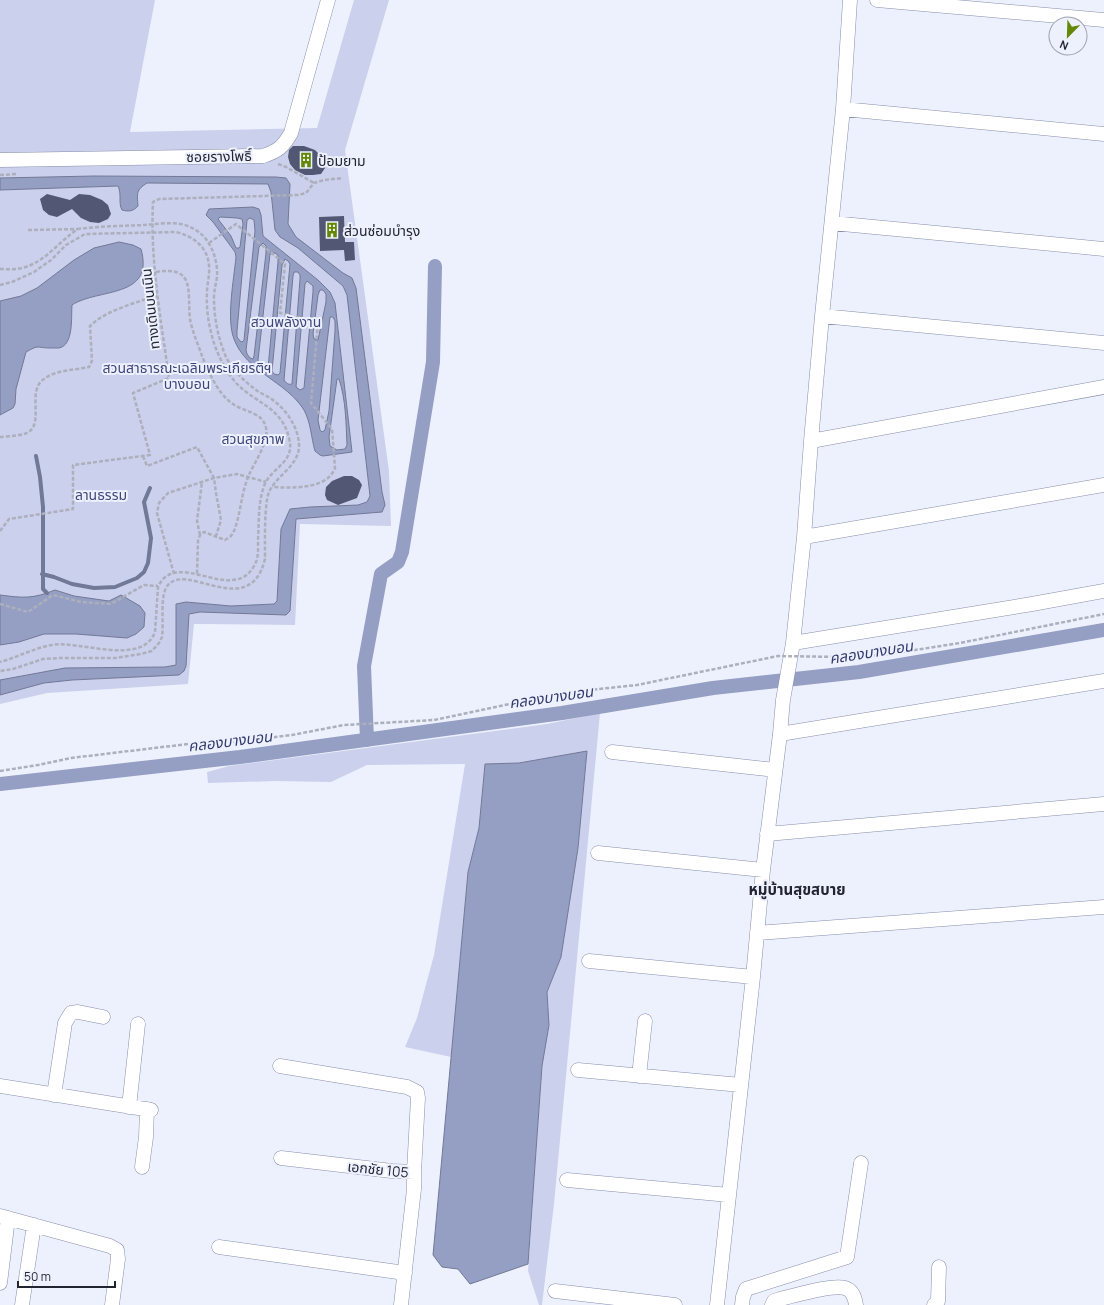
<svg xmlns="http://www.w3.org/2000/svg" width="1104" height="1305" font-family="Manrope,'Noto Sans Thai',sans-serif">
<rect width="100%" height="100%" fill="#edf1fe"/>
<path fill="#cbd1ec" d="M0 0H155L130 132 317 128 354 0H389L345 150 389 471 391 526 300 524 295 625 194 624 188 684 47 693 0 704Z
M600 713 554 1204 542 1305H539L528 1271 542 1066 549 1025 547 992 561 957 578 848 587 751 519 763 485 764 479 828 468 872 451 1057 405 1047 417 1018 434 955 465 764 367 765 331 782 275 781 208 783 207 772 229 766 547 724Z"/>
<path fill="#959ec3" stroke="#727997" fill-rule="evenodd" d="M94 176 276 177 286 178 290 184 288 224 296 237 343 273 352 278 356 288 382 492 385 505 382 512 296 519 290 611 286 615 200 612 189 614 186 666 184 671 179 675 72 680 44 683 0 695V680L65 668 165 667 176 665V604L186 602 231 606 274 604 277 601 281 529 290 509 310 507 358 505 367 502 370 496 347 295 343 286 298 248 280 237 275 230 271 192 268 184 147 183C136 190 137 193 138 206 133 211 130 212 122 210 118 203 122 194 118 186L0 190V178Z
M253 207 259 209 261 215 263 236 318 280 330 292 335 303 352 452 323 456 320 455 315 451C311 437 311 423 304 410 286 381 246 372 234 339 226 319 234 279 236 257L235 252 213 222 206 215 209 209ZM220 217 237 218 242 219 243 224 240 247 239 248H236L231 236 218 219ZM250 218 254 220 255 231 244 340 242 342 240 341 237 337V331L247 220ZM263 243 266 246V253L254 356 253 359 250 358 247 354 246 350 259 247ZM275 253 278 255V262L268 368H265L259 364 258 360 270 254ZM285 259 288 261 290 264 280 373 278 375 274 374 272 371 282 265ZM294 272H298L300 275V279L292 384C288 385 286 383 284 380L293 276ZM307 281 313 286V292L304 388 300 390 296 387 305 284ZM320 290H323L326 294V302L318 340 314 339 313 334 318 295ZM330 317H333L335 321V331L329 411 325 430 322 432 320 430 318 420ZM337 379H339C346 400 346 424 347 445L345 449 337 450 330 446 329 437Z
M119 242 133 245 141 249C155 299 98 288 72 305 71 317 74 345 59 348 57 348 53 348 50 348 36 348 40 344 26 352L16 389 15 404 13 408 0 415V301L21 296 37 288 74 260 94 248Z
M55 590 74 596 109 601 121 595 140 606 145 613 144 627 136 634 127 638 76 634H44L19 642 0 645V595C23 598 33 599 55 590Z
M587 751 578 848 561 957 547 992 549 1025 542 1066 528 1264 470 1284 458 1269 442 1267 433 1255 468 872 479 828 485 764 519 763Z"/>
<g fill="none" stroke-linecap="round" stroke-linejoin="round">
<path stroke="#727997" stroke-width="4" d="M36 456 40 477 43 507V589L47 593
M42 574 54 577 72 584 94 588 115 587 137 578 144 572 148 563 151 538 144 502 150 488"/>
<path stroke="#959ec3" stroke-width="14" d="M367 740 364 666 381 574 398 562 402 552 433 362 435 266
M0 784 240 757 562 713 713 688 859 672 1104 630"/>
</g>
<path fill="#525873" d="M293 146H304L315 150 322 157 325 168 321 174 313 175H305L295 170 290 164 288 157 289 150Z
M47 194 70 200 79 194 90 195 102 200 108 205 111 214 108 219 99 223 90 222 81 218 72 209 57 217 49 215 43 210 40 199Z
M344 216 345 242H354L355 260 345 261 344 250 320 251 319 217Z
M344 476H352L359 480 362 485 357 498 338 505 327 500 325 495 326 487 332 481Z"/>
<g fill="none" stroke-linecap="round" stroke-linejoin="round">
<g stroke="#878eab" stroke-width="15">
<path id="minor" d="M877 0 1104 20
M843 109 1104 134
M0 160 263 156C278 151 283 147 291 133L328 0
M832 223 1104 249
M822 316 1104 343
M811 441 1104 387
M804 537 1104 485
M793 643 1032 604 1104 591
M780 734 1104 681
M612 752 775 770
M767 834 1104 804
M598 853 763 870
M757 933 1104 907
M589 961 753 977
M280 1066 407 1087 417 1092 418 1098 414 1172
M578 1070 741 1085
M639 1076 645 1021
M0 1086 151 1110
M54 1095 65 1023 71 1013 78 1012 103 1017
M129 1107 138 1024
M281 1158 392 1171 414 1172V1189L401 1305
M142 1167 146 1137 147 1109
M567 1180 729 1195
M0 1216 110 1246 117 1250 118 1259 112 1305
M219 1247 405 1273
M0 1283 8 1218
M555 1291 675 1305
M22 1305 34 1225
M717 1305 753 977 763 870 780 734 783 700 793 643 804 537 811 441 822 316 843 109 850 0
M742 1305 743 1297 746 1289 847 1257 861 1163
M772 1305 774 1301 780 1299C795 1296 831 1284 845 1288 852 1290 855 1298 856 1305
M934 1305 938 1301 939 1267"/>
</g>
<path stroke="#acafbc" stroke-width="2.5" stroke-dasharray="4 2" stroke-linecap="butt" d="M278 164 286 167 314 183
M0 175 17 174
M28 230 78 229
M209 243 236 224 285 264 280 313 318 322 311 403 332 429 335 468C327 490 291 488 272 487
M0 269C7 269 15 270 22 268 46 262 59 241 78 229 100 226 123 226 145 225 156 224 169 222 181 224 187 225 195 229 200 233 212 243 218 261 217 277 216 284 214 290 214 298 214 318 218 338 226 357 233 371 246 383 259 392 264 395 270 397 274 401 288 411 300 431 299 448 297 467 276 476 269 492 264 504 265 544 265 559 249 624 183 557 166 588 160 600 164 623 162 637L159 643 152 651 141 654 115 658H61L43 659 13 669 0 671
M156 272C196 265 187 292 190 319 192 331 198 344 202 356 209 373 218 394 233 404 244 412 263 412 266 428 269 442 254 463 249 475 241 493 241 513 234 531L231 536 225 540 204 532 200 535 198 541 197 574
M0 285 12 282 34 272 51 260 66 245 85 234 176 232C193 236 208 247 209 266 210 275 207 284 207 293 206 310 209 327 214 343 219 358 226 371 236 383 255 403 282 407 289 438 296 463 271 467 264 486 258 503 259 522 258 540 258 549 259 558 254 566 232 605 176 547 158 587L155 632C142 667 79 640 52 645 34 648 18 657 0 662
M0 437C8 436 25 436 30 431 43 420 27 390 44 379 55 370 75 370 89 367L92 361 90 326C106 310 136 303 158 295
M143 456 147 466 197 447 214 478 216 493 221 520 216 536
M0 531 9 519 73 509V465L150 455 133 393 169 378C161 320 150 261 153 202L159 199 298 195 306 193 314 183 324 180 343 178
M200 535 197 521 202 482
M174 574 157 513 159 503 168 493 214 478 237 474 266 482
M0 604 28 612 53 595 81 602 111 604 144 585 158 586"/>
<use href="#minor" stroke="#fff" stroke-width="14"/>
<path stroke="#acafbc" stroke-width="2.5" stroke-dasharray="4 2" stroke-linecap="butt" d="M0 771 38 765 71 758 213 741 232 742 292 735 344 725 434 720 543 697 580 691 637 685 778 656 842 657 883 655 960 643 1104 614"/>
</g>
<defs>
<g id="building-bare" transform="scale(1.2)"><path d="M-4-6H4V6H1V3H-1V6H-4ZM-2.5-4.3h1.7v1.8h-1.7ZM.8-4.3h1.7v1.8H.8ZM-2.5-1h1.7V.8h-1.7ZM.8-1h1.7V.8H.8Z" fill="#658703" stroke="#edf1fe" stroke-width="2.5" paint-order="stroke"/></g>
</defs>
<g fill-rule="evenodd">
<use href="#building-bare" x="306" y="160"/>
<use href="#building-bare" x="332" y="230"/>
</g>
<g text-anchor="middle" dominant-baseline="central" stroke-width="4" stroke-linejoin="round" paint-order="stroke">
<g font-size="14" fill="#222430" stroke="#edf1fe">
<text transform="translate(219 156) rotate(-1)">ซอยรางโพธิ์</text>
<text transform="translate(150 309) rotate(-96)">ทางเดินบนเนิน</text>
<text transform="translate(378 1169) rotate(6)">เอกชัย 105</text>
</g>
<g font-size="14" fill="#222430" stroke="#edf1fe" text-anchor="start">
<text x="318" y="160">ป้อมยาม</text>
<text x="344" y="230">ส่วนซ่อมบำรุง</text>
</g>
<g font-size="14" fill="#3e4679" stroke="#edf1fe">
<text x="286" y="321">สวนพลังงาน</text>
<text x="187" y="367">สวนสาธารณะเฉลิมพระเกียรติฯ<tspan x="187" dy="16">บางบอน</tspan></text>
<text x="253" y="438">สวนสุขภาพ</text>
<text x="101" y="494">ลานธรรม</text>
</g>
<g font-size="15" font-style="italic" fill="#32396b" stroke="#edf1fe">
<text transform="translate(871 652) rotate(-9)">คลองบางบอน</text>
<text transform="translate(551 697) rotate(-8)">คลองบางบอน</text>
<text transform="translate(230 741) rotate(-7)">คลองบางบอน</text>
</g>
<g font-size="15" font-weight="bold" fill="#222430" stroke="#edf1fe">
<text x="797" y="889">หมู่บ้านสุขสบาย</text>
</g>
</g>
<g transform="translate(1068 36) rotate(203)"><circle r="19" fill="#edf1fe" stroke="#9c9fac"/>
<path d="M0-3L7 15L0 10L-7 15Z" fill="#658703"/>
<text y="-6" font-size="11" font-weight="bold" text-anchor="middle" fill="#222430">N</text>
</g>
<path d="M18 1281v6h97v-6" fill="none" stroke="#222430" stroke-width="2"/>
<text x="24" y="1281" font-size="12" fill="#222430" stroke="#edf1fe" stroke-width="3" paint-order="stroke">50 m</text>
</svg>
